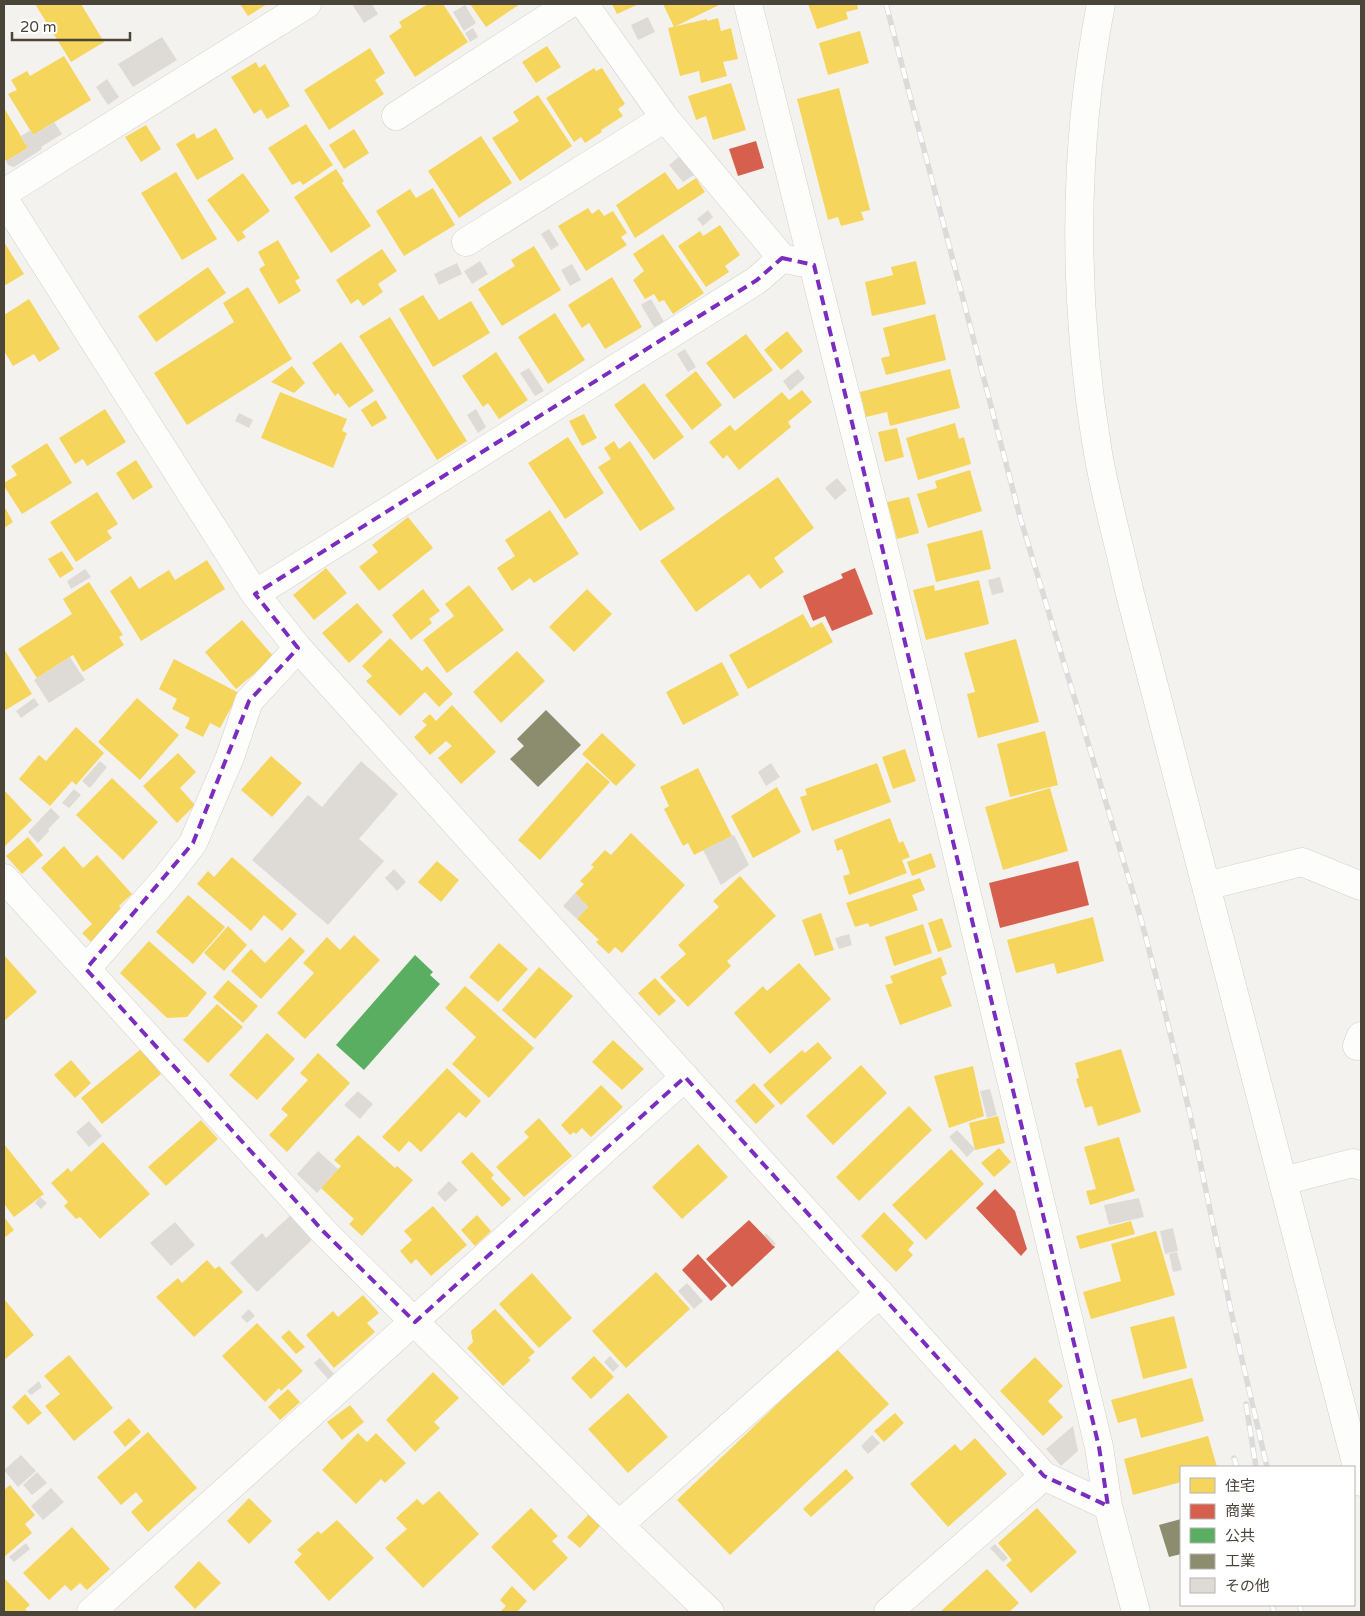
<svg xmlns="http://www.w3.org/2000/svg" width="1365" height="1616" font-family="'Varela Round','Noto Sans JP',sans-serif">
<rect width="100%" height="100%" fill="#f4f2ee"/>
<path fill="#f6d55c" d="M35 4H81L104 42 71 62Z
M240 4H267L248 16Z
M428 4H443L468 42 415 77 389 36 402 27 399 22Z
M470 4H520L486 27Z
M612 4H639L617 14Z
M663 4H718L719 5 674 27Z
M808 4H857L858 9 846 12 848 19 817 29Z
M718 18 721 31 731 28 738 59 723 62 727 76 701 83 699 71 680 76 668 28 707 19V21Z
M860 31 869 63 828 75 819 43Z
M547 46 561 67 536 83 522 62Z
M370 48 385 73 375 80 384 94 329 130 304 90Z
M64 56 91 100 33 135 8 94 17 90 11 80 27 71 30 76Z
M256 62 259 68 265 64 290 106 267 119 261 109 254 114 231 77Z
M594 68 596 71 602 68 625 104 618 109 623 116 601 130 602 132 585 143 581 137 574 142 546 98Z
M731 83 746 130 713 140 706 116 696 120 688 96Z
M839 88 870 210 861 212 864 220 841 226 838 217 828 220 797 99Z
M538 95 572 146 520 181 492 138 519 121 513 112Z
M4 108 28 148 6 161 4 157Z
M306 124 333 165 303 185 300 181 292 185 268 148Z
M146 125 161 149 141 162 125 137Z
M216 128 234 159 197 180 176 144 194 133 197 139Z
M354 129 369 153 344 169 329 145Z
M481 136 512 183 459 218 428 171Z
M336 169 344 181 342 183 371 226 331 253 294 197Z
M176 172 217 239 182 260 141 193Z
M665 172 678 190 696 178 705 192 635 238 616 205Z
M243 173 270 211 242 232 246 237 238 242 207 200Z
M433 188 455 225 404 256 376 211 410 189 416 198Z
M588 208 592 214 599 209 604 216 613 211 627 233 621 237 627 245 586 271 558 226Z
M720 225 740 255 725 266 729 272 706 287 678 246 700 231 703 236Z
M663 234 704 293 673 314 664 300 659 302 654 294 645 299 633 280 644 271 633 254Z
M278 240 300 278 295 281 301 291 279 304 259 269 265 265 258 252Z
M4 242 24 274 4 286Z
M534 246 561 290 502 326 478 289 515 266 511 260Z
M382 249 397 271 378 284 383 292 363 306 358 299 351 304 336 280Z
M916 261 926 304 872 316 865 282 893 275 891 267Z
M208 267 226 293 156 342 138 316Z
M612 277 642 327 605 349 589 323 582 328 568 305Z
M248 287 292 359 187 425 154 373 234 322 223 303Z
M423 295 439 320 471 301 490 333 433 367 399 309Z
M29 299 60 349 39 362 34 354 13 366 4 351V315Z
M555 313 585 360 548 384 518 337Z
M935 314 946 360 886 375 881 358 890 356 883 328Z
M390 317 467 441 437 460 359 336Z
M787 331 803 351 781 370 764 350Z
M746 334 773 370 734 399 706 363Z
M341 342 374 391 349 408 338 393 335 396 312 363Z
M496 352 528 400 499 419 488 403 483 407 462 376Z
M292 366 305 383 294 393 271 382Z
M950 369 960 408 890 426 887 412 866 417 860 392Z
M696 371 722 405 692 430 665 395Z
M644 383 684 437 654 460 614 405Z
M802 390 812 402 788 422 791 427 739 470 727 455 723 459 709 442 730 425 735 431 782 392 789 400Z
M280 392 347 419 342 431 347 433 333 468 261 438Z
M376 400 387 418 372 427 361 410Z
M105 409 126 442 87 466 83 459 75 464 59 438Z
M584 414 597 438 582 446 569 421Z
M955 423 959 439 964 437 971 464 918 480 906 438Z
M897 428 904 457 885 462 878 432Z
M568 437 604 493 565 519 528 463Z
M614 441 619 449 630 441 675 509 640 531 598 467 611 459 604 448Z
M47 443 72 483 22 514 4 486V483L17 475 11 466Z
M136 460 153 487 133 500 116 473Z
M970 470 982 511 928 528 917 494 937 488 935 481Z
M778 477 814 528 774 558 784 572 760 589 749 574 696 612 660 561Z
M97 492 118 524 107 531 112 538 76 562 50 522Z
M909 497 919 533 897 539 887 502Z
M4 506 13 522 4 528Z
M550 510 579 554 534 583 530 578 512 591 497 568 515 556 505 540Z
M408 517 433 548 379 591 359 567 378 552 372 545Z
M982 530 991 569 936 582 927 544Z
M62 551 74 569 60 578 48 559Z
M207 560 225 589 141 641 110 591 131 576 139 589 169 570 175 580Z
M326 568 347 593 314 620 293 595Z
M979 580 989 624 926 640 913 590 934 585 935 591Z
M89 582 123 635 119 637 124 645 83 672 73 655 37 678 18 649 72 614 63 599Z
M469 585 504 630 447 673 423 640 454 616 445 604Z
M423 589 440 611 429 619 432 623 411 640 392 615Z
M587 589 612 614 574 652 549 627Z
M357 603 383 632 349 663 322 633Z
M803 614 811 628 822 622 833 642 748 689 729 655Z
M242 620 274 657 236 689 205 652Z
M390 638 422 671 427 666 453 694 439 707 425 692 400 716 366 681 372 676 362 666Z
M1016 639 1039 722 978 738 967 694 975 692 964 653Z
M4 649 32 694 4 711Z
M517 651 545 681 501 723 473 692Z
M174 659 239 693 220 728 210 723 203 737 185 728 190 718 172 709 177 699 159 689Z
M722 662 739 695 683 725 666 692Z
M137 698 179 735 140 780 98 742Z
M452 705 496 752 461 784 438 758 452 746 446 741 430 755 414 737 427 725 422 721 430 714 436 721Z
M76 727 104 753 76 785 72 781 50 806 19 779 39 755 46 761Z
M1045 731 1058 785 1010 797 997 744Z
M602 733 636 765 616 786 582 754Z
M905 749 916 781 893 789 882 757Z
M178 753 196 772 180 788 195 805 177 823 143 786Z
M271 756 302 783 272 817 241 790Z
M587 762 610 782 540 860 518 840Z
M877 763 891 802 812 831 800 797 807 795 805 789Z
M698 768 732 836 694 855 688 843 683 846 664 809 669 806 660 787Z
M112 778 158 822 123 860 76 815Z
M777 787 801 832 753 858 731 816Z
M1050 788 1068 851 1003 870 985 807Z
M4 790 32 820 4 847Z
M890 818 899 843 903 841 910 857 902 860 907 873 849 895 843 876 850 874 842 849 837 851 834 840Z
M631 833 685 885 622 953 615 947 609 954 596 942 599 940 577 919 588 907 575 893 584 884 580 881 594 867 591 865 605 850 611 855Z
M28 837 43 855 22 874 6 856Z
M64 846 83 868 97 855 132 894 119 906 125 913 92 943 82 933 92 924 41 868Z
M931 853 936 867 912 876 907 862Z
M232 857 297 914 282 931 264 915 251 931 197 884 208 871 214 877Z
M437 861 459 880 441 902 418 882Z
M740 876 776 916 727 961 731 966 688 1007 660 977 686 954 678 945 719 907 713 901Z
M920 878 925 890 912 895 918 910 870 927 868 923 855 927 846 903Z
M188 895 225 927 193 964 156 932Z
M821 913 834 950 815 956 802 920Z
M1093 917 1104 961 1057 974 1054 963 1016 973 1007 940Z
M942 918 952 947 938 952 928 923Z
M923 924 932 953 894 966 885 937Z
M228 926 247 945 224 971 204 953Z
M354 935 380 960 305 1039 277 1013 314 973 303 963 327 937 340 950Z
M290 937 305 951 261 999 231 971 251 949 265 963Z
M149 941 207 993 187 1017 167 1018 120 973Z
M499 943 528 969 498 1002 469 977Z
M4 955 37 992 4 1021Z
M941 957 947 974 941 977 952 1006 900 1025 885 985 893 983 890 976Z
M799 963 831 999 770 1054 734 1013 763 986 767 991Z
M539 967 573 996 535 1039 502 1010Z
M655 978 676 1001 659 1016 638 993Z
M228 980 258 1006 243 1023 213 997Z
M465 986 534 1048 489 1098 452 1064 476 1037 445 1008Z
M217 1004 243 1027 208 1063 183 1040Z
M267 1033 295 1059 257 1100 229 1075Z
M613 1040 644 1069 622 1090 592 1062Z
M818 1042 832 1058 781 1105 763 1085 802 1050 805 1053Z
M141 1049 161 1074 102 1124 81 1098Z
M1121 1049 1141 1112 1098 1126 1092 1106 1085 1108 1076 1079 1079 1078 1075 1063Z
M318 1053 350 1083 287 1152 269 1135 288 1115 281 1109 308 1080 300 1073Z
M71 1060 91 1083 75 1098 54 1075Z
M861 1065 887 1093 833 1145 806 1116Z
M973 1066 984 1116 949 1128 934 1076Z
M447 1068 481 1101 466 1118 459 1112 421 1152 409 1141 399 1152 382 1137Z
M754 1083 775 1106 756 1124 735 1101Z
M601 1085 623 1107 591 1137 582 1128 576 1134 574 1132 570 1135 561 1125Z
M909 1106 932 1130 859 1201 836 1177Z
M998 1116 1005 1143 975 1150 969 1123Z
M539 1118 572 1156 524 1197 496 1167 529 1137 524 1132Z
M201 1120 218 1139 166 1186 148 1167Z
M358 1135 395 1168 397 1166 413 1180 362 1236 349 1224 354 1219 321 1188 341 1166 334 1160Z
M1119 1137 1135 1191 1090 1205 1086 1191 1096 1189 1084 1147Z
M103 1142 150 1194 100 1239 80 1217 76 1219 64 1206 68 1202 51 1183 68 1168 71 1172Z
M4 1144 44 1194 14 1217 4 1204Z
M698 1144 728 1177 682 1219 652 1187Z
M999 1148 1011 1162 994 1177 981 1163Z
M951 1149 984 1184 926 1240 892 1205Z
M472 1152 494 1175 491 1178 511 1199 502 1207 461 1162Z
M433 1206 467 1245 431 1276 416 1259 411 1264 400 1251 412 1240 404 1231Z
M884 1212 914 1243 908 1250 913 1255 896 1272 861 1236Z
M477 1215 491 1231 475 1246 461 1230Z
M4 1217 14 1230 4 1238Z
M1131 1221 1135 1234 1080 1249 1076 1236Z
M1156 1231 1175 1295 1091 1319 1083 1292 1121 1281 1111 1244Z
M207 1260 215 1269 219 1266 243 1292 194 1337 156 1297 178 1278 182 1283Z
M656 1272 690 1309 626 1368 592 1331Z
M532 1273 572 1318 539 1348 499 1304Z
M363 1295 379 1313 367 1323 375 1332 334 1368 306 1335 333 1311 338 1317Z
M4 1299 34 1335 4 1360Z
M495 1309 535 1352 528 1358 531 1360 503 1386 467 1348 473 1342 471 1331Z
M1174 1316 1187 1368 1143 1379 1130 1327Z
M257 1323 303 1371 281 1391 279 1388 265 1402 222 1356Z
M289 1330 305 1347 296 1354 281 1337Z
M836 1348 889 1404 730 1555 677 1500Z
M69 1355 113 1408 74 1441 45 1406 60 1394 44 1376Z
M594 1356 614 1377 591 1399 571 1378Z
M1035 1357 1063 1386 1048 1401 1063 1417 1043 1436 1000 1391Z
M433 1372 459 1398 434 1422 440 1428 415 1452 386 1420Z
M1192 1378 1204 1421 1141 1438 1136 1418 1118 1423 1111 1400Z
M288 1389 300 1402 280 1420 268 1407Z
M628 1393 668 1437 628 1473 588 1429Z
M25 1394 42 1413 28 1425 12 1407Z
M350 1405 364 1422 342 1440 327 1422Z
M895 1413 904 1423 884 1442 874 1431Z
M129 1418 141 1432 125 1447 113 1432Z
M148 1432 197 1488 148 1532 131 1512 143 1501 136 1492 121 1505 97 1477Z
M358 1433 367 1442 376 1433 406 1463 385 1483 381 1479 356 1504 322 1470Z
M1208 1436 1217 1467H1181V1482L1133 1495 1124 1459Z
M975 1438 1007 1474 948 1527 910 1484 955 1444 961 1451Z
M846 1469 854 1478 811 1517 803 1509Z
M10 1485 35 1515 25 1524 32 1533 4 1557V1490Z
M439 1491 479 1534 423 1588 385 1548 407 1529 396 1518 417 1499 423 1505Z
M249 1498 272 1521 249 1544 227 1521Z
M531 1508 558 1536 552 1541 568 1558 534 1591 491 1547Z
M1037 1508 1077 1552 1031 1593 1006 1565 1012 1560 998 1543Z
M589 1514 601 1525 580 1548 567 1537Z
M337 1520 374 1558 329 1601 294 1562 302 1554 297 1550 318 1531 321 1534Z
M72 1527 110 1569 87 1590 80 1583 71 1591 65 1585 49 1600 23 1573Z
M199 1561 221 1583 195 1609 174 1587Z
M987 1569 1019 1603 1009 1612H940Z
M5 1579 30 1605 25 1609 28 1612H4V1580Z
M512 1586 527 1601 517 1612H500L506 1606 500 1600Z"/>
<path fill="#d6604d" d="M756 141 764 168 738 176 729 149Z
M855 568 873 614 832 631 825 616 813 621 803 596 843 578 841 574Z
M1078 861 1089 905 1000 928 989 883Z
M995 1189 1015 1211 1027 1249 1021 1256 976 1208Z
M749 1220 775 1247 732 1287 706 1259Z
M698 1254 727 1286 711 1301 682 1270Z"/>
<path fill="#5aae61" d="M415 955 433 972 430 975 440 984 364 1070 336 1045Z"/>
<path fill="#8c8c6e" d="M546 710 581 745 538 787 510 759 524 746 517 739Z
M1181 1519V1554L1169 1557 1159 1525Z"/>
<path fill="#dedbd6" d="M352 4H372L378 14 364 23Z
M465 5 476 23 464 31 453 12Z
M648 17 655 32 638 40 631 25Z
M473 28 478 37 470 42 465 33Z
M162 37 177 60 133 87 118 64Z
M107 79 119 97 108 105 96 87Z
M54 122 62 134 41 147 42 149 14 167 8 165 6 161 28 148 21 136 31 130 33 135Z
M680 156 694 175 683 182 669 165Z
M708 210 713 217 703 226 697 219Z
M549 229 559 245 551 250 541 234Z
M480 261 488 274 472 284 464 271Z
M457 263 462 274 439 285 434 274Z
M572 264 581 280 570 286 561 270Z
M651 299 664 322 654 327 641 305Z
M685 349 696 367 688 372 677 354Z
M529 368 544 391 535 396 520 373Z
M798 369 805 378 790 391 783 381Z
M476 409 486 427 478 433 467 415Z
M239 413 253 420 249 428 235 421Z
M837 478 847 490 835 500 825 488Z
M85 569 91 577 71 589 67 581Z
M1000 577 1004 592 992 595 988 580Z
M70 657 85 680 49 703 34 680Z
M34 698 39 705 21 718 16 711Z
M100 761 107 767 90 788 82 781Z
M361 761 398 794 359 839 384 861 328 925 252 860 308 795 322 807Z
M771 763 780 777 766 786 758 772Z
M74 789 81 795 69 808 62 803Z
M51 808 60 817 48 829 49 831 38 843 28 832Z
M734 835 749 865 721 885 703 850Z
M394 869 406 882 397 891 385 878Z
M575 893 588 907 577 919 563 906Z
M849 934 852 945 839 949 835 938Z
M990 1089 997 1115 987 1118 980 1091Z
M358 1091 373 1104 360 1119 344 1105Z
M89 1121 102 1136 89 1147 76 1132Z
M957 1130 975 1149 967 1157 949 1137Z
M318 1151 338 1169 317 1193 297 1174Z
M449 1181 458 1190 445 1202 437 1193Z
M40 1197 47 1203 41 1209 35 1203Z
M1139 1198 1144 1217 1109 1225 1104 1205Z
M294 1212 316 1236 257 1292 230 1263 262 1233 266 1238Z
M175 1222 195 1245 171 1266 150 1243Z
M1173 1228 1178 1251 1165 1254 1160 1231Z
M766 1233 776 1244 773 1246 764 1235Z
M1177 1252 1182 1270 1173 1272 1169 1254Z
M687 1283 703 1301 694 1309 678 1291Z
M249 1309 255 1316 247 1323 241 1317Z
M610 1356 619 1366 613 1372 604 1362Z
M320 1358 334 1374 328 1379 314 1363Z
M39 1381 42 1387 31 1395 27 1391Z
M1073 1426 1078 1451 1061 1466 1046 1449Z
M872 1435 880 1443 868 1454 861 1446Z
M21 1455 36 1471 18 1487 4 1470Z
M37 1472 47 1483 32 1495 23 1485Z
M51 1488 64 1502 43 1520 31 1506Z
M26 1543 30 1549 14 1562 9 1557Z
M995 1544 1008 1558 1003 1562 990 1548Z"/>
<g fill="none" stroke-linecap="round" stroke-linejoin="round">
<g stroke="#d2d0cb" stroke-width="29">
<path id="minor" d="M584 4 665 118 782 258 800 262
M748 4 889 569 1099 1447 1108 1506 1136 1612
M1101 4C1072 151 1073 305 1098 453 1106 499 1119 544 1129 590L1361 1482
M396 116 569 4
M4 193 307 4
M4 199 255 594 298 648 1044 1476 1108 1506
M466 242 665 118
M255 594 757 280 782 258
M4 878 323 1231 619 1525 710 1612
M1206 886 1302 862 1361 886
M86 969 166 878 193 843 230 757 249 701 298 648
M1357 1046 1361 1036
M1283 1181 1353 1163 1361 1166
M619 1525 880 1293
M91 1612 685 1077
M888 1612 1044 1476"/>
</g>
<use href="#minor" stroke="#fdfdfc" stroke-width="28"/>
<g stroke="#dbdbda" stroke-width="5.5">
<path id="rail" d="M886 4 1020 517 1141 919 1159 988 1190 1114 1234 1325 1267 1467
M1246 1404 1256 1467
M1234 1458 1237 1467
M1272 1605 1274 1612
M1300 1605 1301 1612"/>
</g>
<use href="#rail" stroke="#fff" stroke-width="4" stroke-dasharray="11" stroke-linecap="butt"/>
</g>
<path fill="none" stroke="#7b2cbf" stroke-width="4" stroke-dasharray="10 6" stroke-linejoin="round" d="M782 258 814 265 1099 1447 1108 1506 1044 1476 685 1077 415 1322 323 1231 86 969 193 843 249 701 298 648 255 594 757 280Z"/>
<rect width="1365" height="1616" fill="none" stroke="#4b4439" stroke-width="10"/>
<rect x="1180" y="1466" width="175" height="140" fill="#ffffff" stroke="#b7b4b0"/>
<rect x="1190" y="1478" width="25" height="15" fill="#f6d55c" stroke="#b7b4b0"/>
<text x="1225" y="1491" font-size="15" fill="#4b4439">住宅</text>
<rect x="1190" y="1504" width="25" height="15" fill="#d6604d" stroke="#b7b4b0"/>
<text x="1225" y="1516" font-size="15" fill="#4b4439">商業</text>
<rect x="1190" y="1528" width="25" height="15" fill="#5aae61" stroke="#b7b4b0"/>
<text x="1225" y="1541" font-size="15" fill="#4b4439">公共</text>
<rect x="1190" y="1554" width="25" height="15" fill="#8c8c6e" stroke="#b7b4b0"/>
<text x="1225" y="1566" font-size="15" fill="#4b4439">工業</text>
<rect x="1190" y="1578" width="25" height="15" fill="#dedbd6" stroke="#b7b4b0"/>
<text x="1225" y="1591" font-size="15" fill="#4b4439">その他</text>
<path d="M12 32v8h118v-8" fill="none" stroke="#4b4439" stroke-width="2.5"/>
<text x="20" y="32" font-size="15" fill="#4b4439" stroke="#ffffff" stroke-width="4" paint-order="stroke">20 m</text>
</svg>
